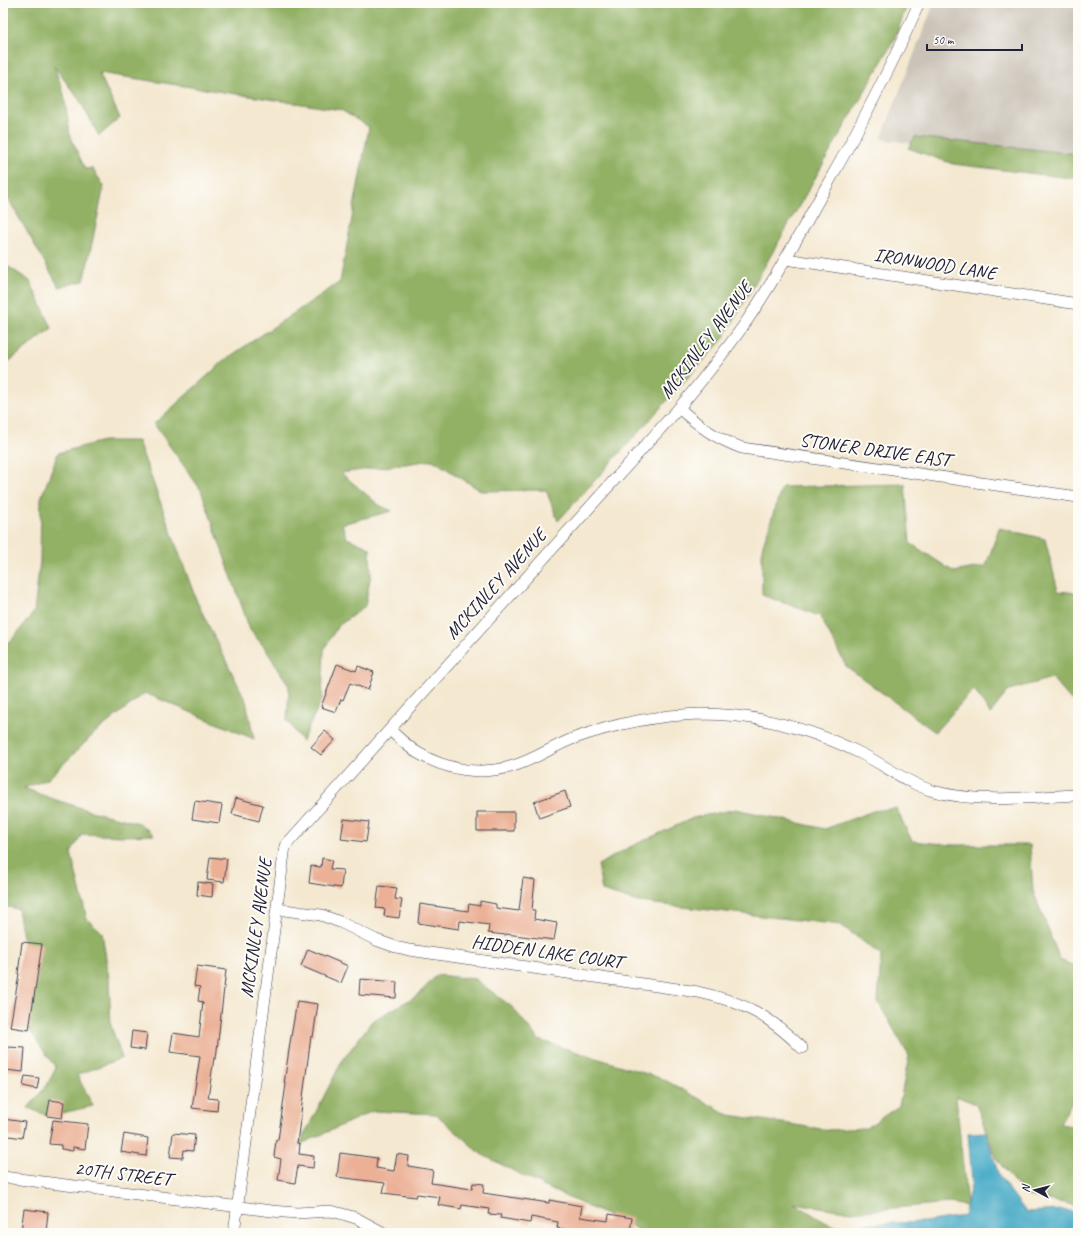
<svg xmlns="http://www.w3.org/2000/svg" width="1081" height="1236" font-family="Caveat,sans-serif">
<rect width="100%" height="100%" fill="#fdfcf7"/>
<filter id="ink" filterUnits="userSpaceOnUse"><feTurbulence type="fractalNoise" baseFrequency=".025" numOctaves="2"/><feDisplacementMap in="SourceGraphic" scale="8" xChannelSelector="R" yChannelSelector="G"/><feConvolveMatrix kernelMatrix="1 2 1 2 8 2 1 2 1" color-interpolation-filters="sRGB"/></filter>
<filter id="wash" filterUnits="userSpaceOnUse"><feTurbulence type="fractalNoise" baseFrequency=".012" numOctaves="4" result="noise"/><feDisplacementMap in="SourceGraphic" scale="16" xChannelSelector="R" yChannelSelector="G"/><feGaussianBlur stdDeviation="0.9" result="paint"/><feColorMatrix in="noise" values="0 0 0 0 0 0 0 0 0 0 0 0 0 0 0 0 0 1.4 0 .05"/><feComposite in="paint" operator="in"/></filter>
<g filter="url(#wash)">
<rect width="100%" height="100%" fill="#f4e8d0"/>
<path fill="#cbc3b8" d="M934 3H1078V167L881 139Z"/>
<path fill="#92b165" stroke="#5a6a50" d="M3 3H908L894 40 723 339 558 521 546 490 481 491 433 460 341 473 379 505 392 511 342 524 347 538 370 548 371 574 365 606 337 627 324 650 322 699 302 741 287 720 289 686 265 648 250 630 201 490 154 424 226 359 340 282 369 127 341 110 99 73 120 118 99 136 80 101 54 66 64 94 70 135 85 169 92 168 104 186 84 281 59 287 3 190Z
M915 137 1078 154V179L953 164 908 148Z
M3 263 30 281 52 328 3 366Z
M103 441H138L197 602 246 701 254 739 145 693 96 732 48 779 24 788 56 800 94 812 139 823 154 835 122 836 82 834 71 853 87 919 102 932 109 979 111 1026 122 1058 77 1075 93 1106 49 1116 28 1108 47 1085 56 1068 43 1050 21 1017 29 981 23 937 18 909 3 906V883L5 881 3 875V643L11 641 34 612 40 561 41 498 58 453Z
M905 484 910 543 954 572 986 566 999 528 1045 539 1058 591 1078 593V699L1071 700 1052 678 1009 690 990 714 974 689 935 732 846 666 820 616 762 595V548L782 487Z
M896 808 912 841 953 845H1030L1033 891 1060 960 1077 967 1078 966V1090L1060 1124 1078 1127V1206L1024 1195 996 1158 976 1104 956 1096 967 1206 949 1203 851 1212 794 1203 825 1222 852 1233H646L545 1187 481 1154 436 1114 373 1111 299 1145 342 1061 372 1021 418 995 437 975 475 979 512 1007 539 1040 663 1079 729 1115 828 1130 866 1128 899 1106 909 1056 878 1002 881 955 841 925 638 902 602 891 598 865 630 847 693 818 736 809 825 829 873 811Z"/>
<path fill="#46aac6" stroke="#346680" d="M986 1132 999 1176 1026 1212 1062 1210 1078 1212V1233H887L860 1224 924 1222 964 1216 972 1181 968 1133Z"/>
<g id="blocks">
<path fill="#ebb095" d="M337 664 356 671 358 666 374 672 368 690 350 683 343 700 341 699 336 712 321 707Z
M325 731 335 740 321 755 311 747Z
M565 791 570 807 539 818 534 802Z
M236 798 263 805 259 821 232 814Z
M195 801 222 805 219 823 192 819Z
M477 812H514V831H477Z
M344 819 369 822 366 842 341 839Z
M210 857 227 859 224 882 207 880Z
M322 858 332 860 330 869 343 870 341 888 309 883 311 866 321 867Z
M523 878 535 880 532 910H535L534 919 557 923 554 940 506 934V935L488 933 489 925 460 921 459 929 418 923 420 904 468 911 469 904 480 906V901L496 904V908L519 911Z
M198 882 213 884 212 897 197 895Z
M379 886 397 888 395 899 402 900 399 918 384 916 385 909 376 908Z
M22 942 42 944 29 1030 10 1027 19 974H18Z
M308 949 348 966 341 983 301 966Z
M197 966 226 970 216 1059 214 1058 208 1098 218 1099 217 1111 192 1108 200 1056 170 1052 173 1033 199 1037 203 1002 198 1001 200 987 194 986Z
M360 979 397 982 396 998 359 995Z
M297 1001 318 1004 313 1037 311 1036 297 1143 300 1144 299 1154 314 1156 313 1168 298 1166 295 1183 278 1180 281 1159 274 1157 276 1140H278L286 1084H284L290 1043Z
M132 1031 147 1033 145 1050 130 1048Z
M8 1047 25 1048 23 1072 6 1070Z
M25 1076 39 1078 37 1089 23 1086Z
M50 1100 64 1102 62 1118 47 1116Z
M3 1119 25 1122 22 1138 3 1135Z
M53 1120 88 1124 85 1149 73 1147V1151L61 1149V1145L49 1144Z
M173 1133 195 1135 193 1151 184 1150 183 1158 170 1157Z
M124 1134 148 1138 146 1156 121 1152Z
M340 1153 377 1158 376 1168 394 1171 397 1154 409 1156 408 1166 433 1170 431 1183 472 1189 473 1183 484 1184 483 1193 549 1203V1200L582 1206 580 1217 608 1221 609 1214 632 1218 630 1233H587L557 1228 558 1222 531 1217 530 1223 500 1218 501 1215 488 1214 489 1209 462 1205 461 1209 438 1205 440 1197 417 1194 416 1197 383 1193 385 1183 337 1177Z
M24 1209 48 1212 46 1233 21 1231Z"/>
</g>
</g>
<g filter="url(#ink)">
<use href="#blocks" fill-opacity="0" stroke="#424051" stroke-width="1"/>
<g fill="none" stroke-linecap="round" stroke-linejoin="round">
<g stroke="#424051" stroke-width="12">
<path id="minor" d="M786 259 1078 304
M679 408C700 427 715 438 742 448L1078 497
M390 730C399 738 408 747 418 753 446 770 481 776 513 766 534 760 552 747 572 739 614 724 656 715 701 714 757 714 812 729 862 754 886 766 907 783 933 791 980 804 1030 797 1078 795
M277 909 321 915 340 922 376 940 396 947 409 950 698 992C743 1002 769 1015 802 1048
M3 1177 272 1211 297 1213 330 1211 339 1213 356 1218 384 1233
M234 1233 285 846 679 408C703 379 727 350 748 319 777 277 801 231 826 187 860 127 892 66 919 3"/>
</g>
<use href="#minor" stroke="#fff" stroke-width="11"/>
</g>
</g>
<g text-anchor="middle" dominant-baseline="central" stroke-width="4" stroke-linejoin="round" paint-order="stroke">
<g font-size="19" fill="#22223b" stroke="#fdfcf7">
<text transform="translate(935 264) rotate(9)">IRONWOOD LANE</text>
<text transform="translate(706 340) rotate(-53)">MCKINLEY AVENUE</text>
<text transform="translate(875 450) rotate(8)">STONER DRIVE EAST</text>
<text transform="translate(496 584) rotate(-48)">MCKINLEY AVENUE</text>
<text transform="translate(256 928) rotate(-82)">MCKINLEY AVENUE</text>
<text transform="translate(547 952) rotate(8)">HIDDEN LAKE COURT</text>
<text transform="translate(123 1174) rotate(7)">20TH STREET</text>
</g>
</g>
<rect width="1081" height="1236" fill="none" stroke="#fdfcf7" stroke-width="16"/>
<g transform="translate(1035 1190) rotate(277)" stroke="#fdfcf7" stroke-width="3" paint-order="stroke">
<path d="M0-3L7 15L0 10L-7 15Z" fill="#22223b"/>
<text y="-6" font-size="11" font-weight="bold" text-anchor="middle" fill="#22223b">N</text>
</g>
<path d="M927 44v6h95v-6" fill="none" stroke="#22223b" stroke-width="2"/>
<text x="933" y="44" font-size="12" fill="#22223b" stroke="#fdfcf7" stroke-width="3" paint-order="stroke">50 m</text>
</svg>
